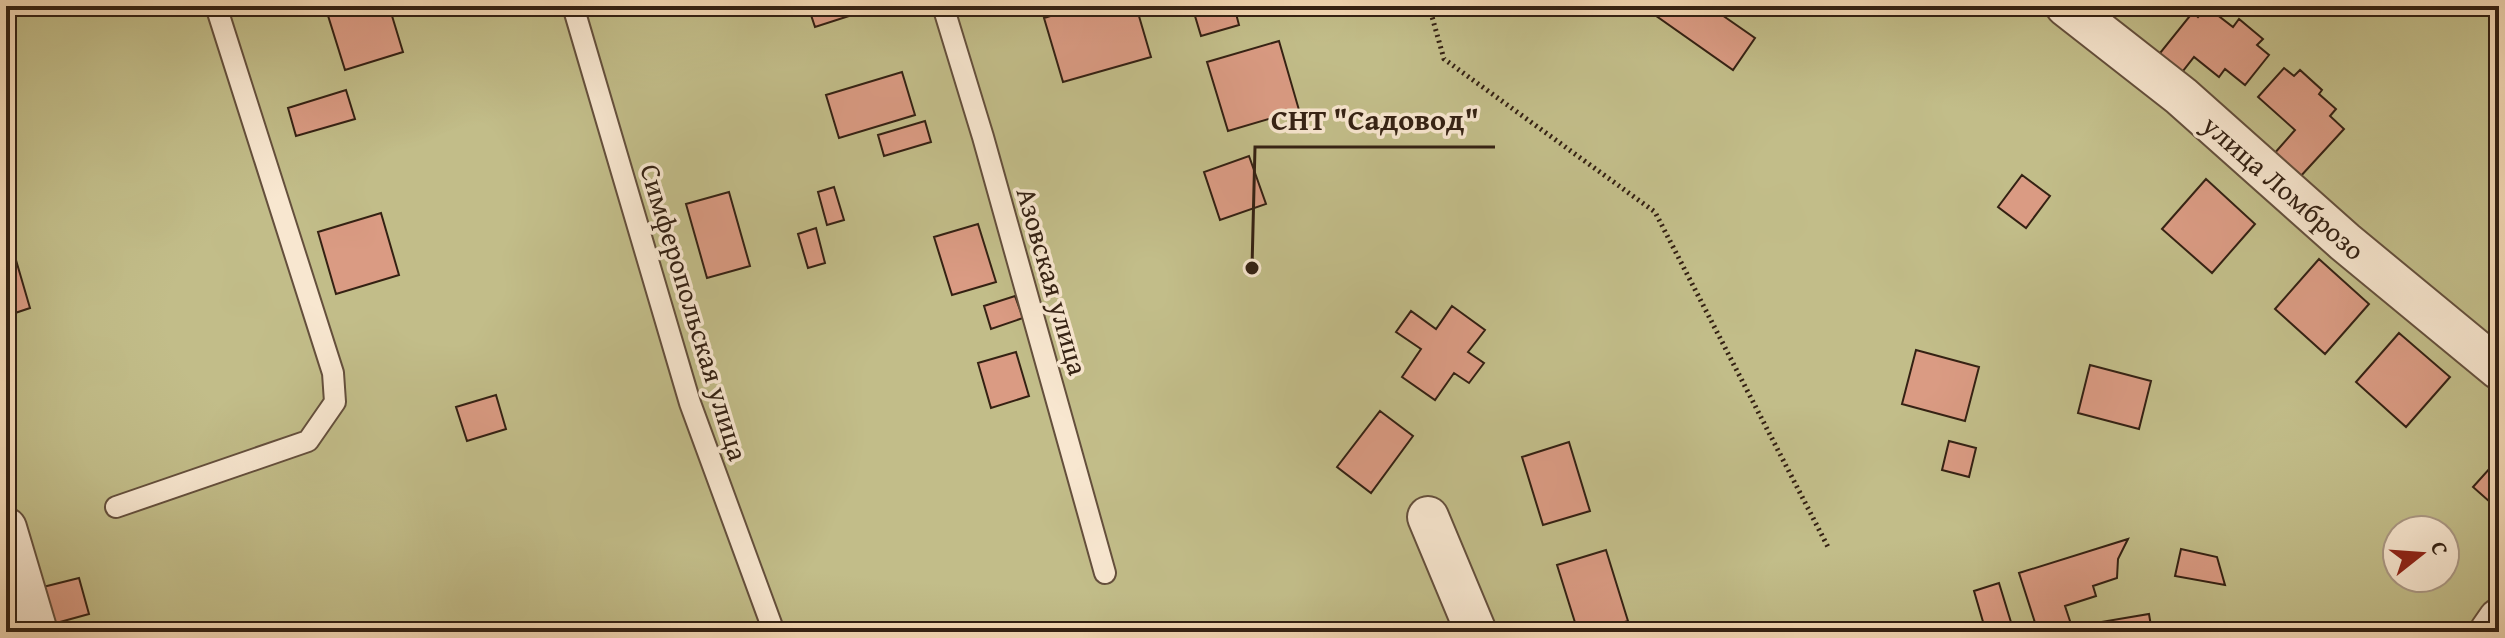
<svg xmlns="http://www.w3.org/2000/svg" width="2505" height="638" font-family="'Gentium Book Plus',serif">
<rect width="100%" height="100%" fill="#f5dab6"/>
<filter id="stains"><feTurbulence type="fractalNoise" baseFrequency=".0025" numOctaves="4"/><feColorMatrix values="0 0 0 0 .2 0 0 0 0 .09 0 0 0 0 .02 0 0 0 .5 -.17"/></filter>
<radialGradient id="worn" r=".72"><stop offset=".6" stop-color="#630" stop-opacity="0"/><stop offset="1" stop-color="#630" stop-opacity=".3"/></radialGradient>
<path fill="#c2bd89" stroke="#7b6f4e" stroke-width="2" fill-rule="evenodd" d="M6 6H2499V632H6ZM2397 530H2445V578H2397Z"/>
<path fill="#da9b83" stroke="#342113" stroke-width="2" d="M325 6H389L403 52 345 70Z
M808 6H880L815 27Z
M1083 6H1136L1151 57 1063 82 1044 18Z
M1192 6H1234L1239 25 1201 36Z
M1657 6H1709L1755 38 1733 70 1652 13Z
M2207 7 2233 27 2239 19 2263 39 2257 45 2269 55 2245 85 2225 69 2219 77 2194 57 2179 76 2156 58 2193 12 2198 17Z
M1279 41 1299 110 1228 131 1207 62Z
M2284 68 2294 76 2300 70 2322 90 2319 94 2336 109 2330 116 2344 129 2299 178 2273 155 2295 130 2258 97Z
M902 72 915 115 839 138 826 95Z
M346 90 355 119 296 136 288 108Z
M925 121 931 142 884 156 878 135Z
M1249 156 1266 204 1220 220 1204 172Z
M2022 175 2050 196 2026 228 1998 207Z
M2206 179 2255 224 2212 273 2162 229Z
M834 187 844 220 827 225 818 192Z
M729 192 750 266 707 278 686 204Z
M381 213 399 275 336 294 318 232Z
M978 224 996 282 952 295 934 237Z
M816 228 825 263 808 268 798 234Z
M11 243 30 308 6 316V244Z
M2319 259 2369 304 2325 354 2275 309Z
M1015 296 1023 318 991 329 984 306Z
M1452 306 1485 330 1468 352 1484 363 1469 383 1454 373 1435 400 1402 377 1421 349 1396 332 1411 311 1436 329Z
M2399 333 2450 377 2406 427 2356 382Z
M1916 350 1979 367 1965 421 1902 404Z
M1016 352 1029 396 991 408 978 363Z
M2090 365 2151 381 2139 429 2078 413Z
M496 395 506 429 467 441 456 407Z
M1380 411 1413 436 1371 493 1337 467Z
M1949 441 1976 448 1969 477 1942 470Z
M1569 442 1590 511 1543 525 1522 457Z
M2499 458V510L2473 487Z
M2128 539 2118 559 2117 578 2093 586 2096 596 2065 606 2072 627 2057 632H2038L2019 573Z
M2181 549 2217 557 2225 585 2175 576Z
M1606 550 1628 621 1591 632H1578L1557 565Z
M79 578 89 614 49 625 39 588Z
M1999 583 2014 632H1986L1974 591Z
M2149 614 2152 632H2103L2101 622Z"/>
<g fill="none" stroke-linecap="round" stroke-linejoin="round">
<g stroke="#644f3c" stroke-width="24">
<path id="service" d="M573 6 690 403 774 632
M943 6 983 137 1105 573
M116 507 308 441 335 402 333 373 216 6"/>
</g>
<g stroke="#644f3c" stroke-width="44">
<path id="minor" d="M2066 6 2181 96 2345 242 2499 369
M1428 517 1476 632
M6 528 37 632
M2490 632 2499 619"/>
</g>
<path stroke="#342113" stroke-width="5" stroke-dasharray="2 4" stroke-linecap="butt" d="M1429 6 1444 59 1655 212 1828 547"/>
<use href="#service" stroke="#f8e7d0" stroke-width="20"/>
<use href="#minor" stroke="#f8e7d0" stroke-width="40"/>
</g>
<g text-anchor="middle" dominant-baseline="central" stroke-width="7" stroke-linejoin="round" paint-order="stroke">
<g font-size="28" fill="#342113" stroke="#f8e7d0">
<text transform="translate(2284 187) rotate(41)">улица Ломброзо</text>
<text transform="translate(1053 281) rotate(74)">Азовская улица</text>
<text transform="translate(695 312) rotate(73)">Симферопольская улица</text>
</g>
</g>
<path fill="none" stroke="#342113" stroke-width="3" d="M1252 268L1255 147H1495"/>
<circle fill="#342113" stroke="#f8e7d0" stroke-width="3" cx="1252" cy="268" r="8"/>
<g font-size="30" text-anchor="middle" font-weight="bold" fill="#342113" stroke="#f8e7d0" stroke-width="7" stroke-linejoin="round" paint-order="stroke">
<text x="1375" y="130">СНТ "Садовод"</text>
</g>
<rect width="2505" height="638" fill="none" stroke="#f5dab6" stroke-width="32"/>
<rect x="8" y="8" width="2489" height="622" fill="none" stroke="#342113" stroke-width="4"/>
<rect x="16" y="16" width="2473" height="606" fill="none" stroke="#342113" stroke-width="2"/>
<g transform="translate(2421 554) rotate(73)"><circle r="38" fill="#f8e7d0" stroke="#aa9884" stroke-width="2"/>
<path d="M0-6L14 30L0 20L-14 30Z" fill="#8f2418"/>
<text y="-12" font-size="22" font-weight="bold" text-anchor="middle" fill="#342113">С</text>
</g>
<rect width="100%" height="100%" filter="url(#stains)"/>
<rect width="100%" height="100%" fill="url(#worn)"/>
</svg>
